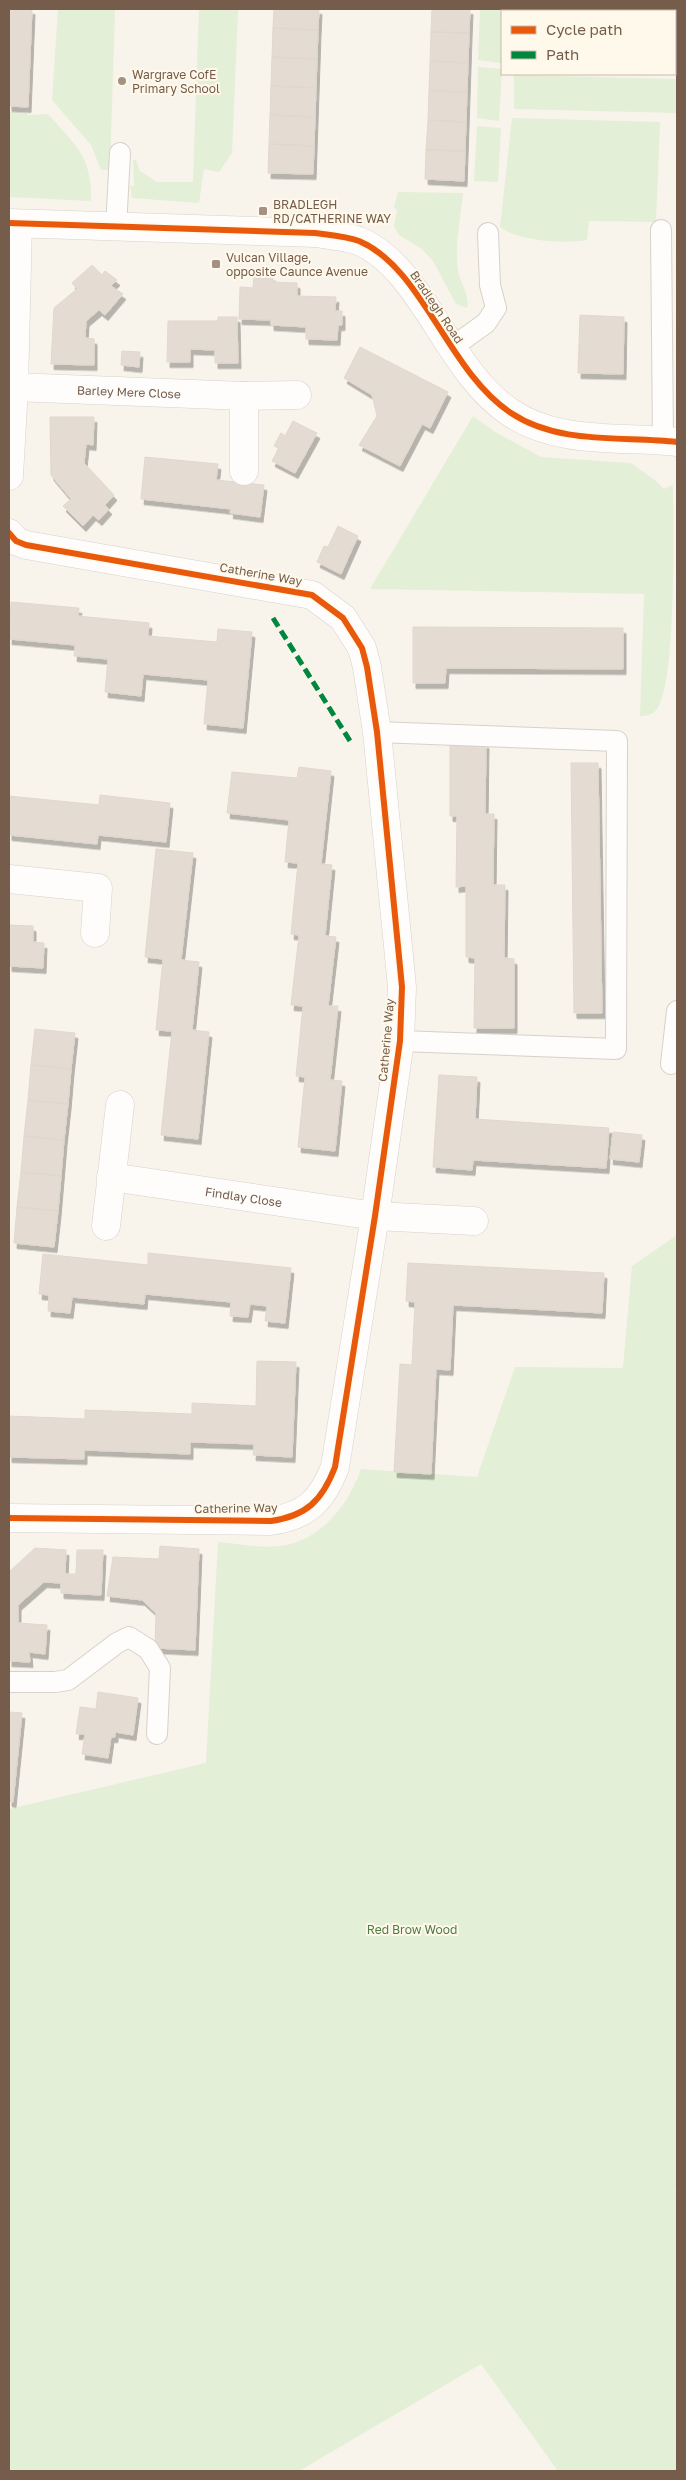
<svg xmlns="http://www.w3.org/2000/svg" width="686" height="2480" font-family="'Golos Text',sans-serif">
<defs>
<filter id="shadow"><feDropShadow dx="3" dy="5.5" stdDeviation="0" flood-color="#0004"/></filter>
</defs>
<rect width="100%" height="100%" fill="#f8f4eb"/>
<path fill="#e3efd6" d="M58 9H115L110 170H101L91 145 52 100Z
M199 9H238L232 153 219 172 204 169 199 203 132 198 130 186H134L133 160H136L140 171 157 182H193Z
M480 9H504L502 11 501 63 478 60Z
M478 67 502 69 499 121 477 118Z
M514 75 677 79V113L514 109Z
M9 112 27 113 28 115 48 114C76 146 92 156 91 201L9 197Z
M512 118 660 122 656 222 589 221 587 240C564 244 519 241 500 227Z
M477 126 501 128 498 182 474 181Z
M398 192 463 193C461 216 453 252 459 275 462 285 470 298 467 308L456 304 433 261 422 249 399 235 394 226 397 210 394 207Z
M473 416 495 432 541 457 631 463 656 481 664 489 673 485C673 526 677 682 657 709 652 715 647 716 640 716L644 594 370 589Z
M677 1235V2188L670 2192 677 2189V2471H558L481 2364 299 2471H9V1809L206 1763 218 1542C240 1544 264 1549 286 1545 323 1538 350 1502 361 1469L477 1477 515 1367 623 1368 632 1266Z"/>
<path fill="#e4dcd2" stroke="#e1d7cd" filter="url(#shadow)" d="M9 9H32L28 107 9 106Z
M274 9H319L318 30 273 28Z
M432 9H470L469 33 431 32Z
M555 9H584V11H555Z
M584 9H614L613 11H584Z
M614 9H643V11H613Z
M643 9H672V11H643Z
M273 28 318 30 317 59 272 57Z
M431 32 469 33 468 63 430 61Z
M272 57 317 59 316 88 271 86Z
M430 61 468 63 467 92 429 91Z
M271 86 316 88 315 117 270 115Z
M429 91 467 92 466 122 428 120Z
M270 115 315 117 314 146 269 144Z
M428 120 466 122 465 151 426 150Z
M269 144 314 146 313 174 268 173Z
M426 150 465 151 464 181 425 179Z
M92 265 102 275 105 271 117 280 111 286 123 294 105 315 99 310 86 321 85 338 94 339V365L51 364 54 308 77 289 72 283Z
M254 275 273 276V282L297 283V296L336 297 335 311H342V325H338L337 340 306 339V327L271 325V320L239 319 240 287 253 288Z
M580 315 624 317 623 374 578 373Z
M218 317H237L238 363H215V350L190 349V362H167L168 321H218Z
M360 347 448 392 430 428 422 424 400 466 359 445 377 416 372 395 344 378Z
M122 351 140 352 139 367 121 365Z
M50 417H94L93 445 86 444 84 463 114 495 105 505 109 509 99 520 93 515 83 526 63 506 71 499 51 475Z
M293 421 317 433 295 473 272 461 279 448 274 446 281 433 285 436Z
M145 457 218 464 216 480 264 485 260 517 230 513 231 509 141 499Z
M338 526 358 536 341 574 317 562 324 546 328 547Z
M11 602 79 608 78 616 149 623 148 636 217 642 218 629 252 632 243 728 204 724 208 680 143 674 141 696 105 692 108 659 74 656 75 645 9 639Z
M413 627 623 628V669L446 668 445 683H413Z
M450 743H486L485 814H494L493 885H505L504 958 514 959V1028H474L475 958 466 957V886L456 887 457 816H450Z
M571 763H598L602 1013H574Z
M299 767 331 771 321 864 332 865 325 936 336 937 328 1006H338L330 1080 342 1081 335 1151 298 1147 305 1077 296 1076 303 1006 291 1005 299 935 291 934 298 863 285 862 289 820 227 813 232 772 297 778Z
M100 795 170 803 166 842 98 835 97 844 9 835V796L99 805Z
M156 849 193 853 181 960 199 962 192 1030 209 1032 198 1139 161 1135 172 1031 156 1030 163 959 145 957Z
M9 925 33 926V942L44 943 43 968 9 966Z
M35 1029 75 1033 71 1069 31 1065Z
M31 1065 71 1069 68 1104 28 1100Z
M439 1075 477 1077 475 1119 609 1128 606 1168 473 1160 472 1170 433 1167Z
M28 1100 68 1104 64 1140 24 1136Z
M613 1132 642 1135 639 1162 610 1159Z
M24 1136 64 1140 61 1176 21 1172Z
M21 1172 61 1176 58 1211 17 1207Z
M17 1207 58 1211 54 1247 14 1243Z
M148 1253 291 1268 285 1323 265 1321 267 1306 250 1304 248 1317 230 1316 231 1302 145 1294 144 1304 72 1297 70 1313 48 1311 49 1295 39 1294 43 1254 148 1265Z
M408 1263 604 1273 602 1313 453 1305 450 1370 436 1369 431 1474 394 1472 400 1364 412 1365 415 1302 406 1301Z
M257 1361 296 1362 292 1457 253 1455 254 1444 190 1442V1454L84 1450V1459L9 1457V1416L85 1419V1410L192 1414V1403L256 1406Z
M160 1546 199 1549 195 1650 155 1648 156 1613 142 1600 107 1596 113 1557 159 1559Z
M35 1548 66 1550 65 1574H76L77 1550H103L101 1595 61 1593V1583L44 1582 18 1605V1623L47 1625 45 1654 29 1652 30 1662 9 1661V1572Z
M98 1692 138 1698 133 1735 115 1732V1737H111L108 1758 82 1754 85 1734H76L80 1707 96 1709Z
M9 1712 22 1713 13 1802 9 1801Z"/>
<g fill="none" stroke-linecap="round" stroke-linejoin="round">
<g stroke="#d7d1c9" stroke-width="22">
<path id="lane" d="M116 228 120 153
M661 230 663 440
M451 348 486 323 496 308 490 285 488 233
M377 732 617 741 616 1049 400 1041
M671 1064 677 1011
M9 1682H55L68 1680 117 1643 129 1637 148 1649 160 1668 157 1734"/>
</g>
<g stroke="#d7d1c9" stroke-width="29">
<g id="street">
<path d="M9 223 315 233C329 235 345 236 359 241 423 268 448 372 511 413 559 445 622 436 677 442"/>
<path id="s1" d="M14 387 244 396 297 395"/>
<path d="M244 471V396"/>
<path d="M9 476 14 387 18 224"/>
<path d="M9 533 16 541 26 545 312 595 343 618 362 648 367 667 377 732 402 987 400 1041 375 1216 335 1467C322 1501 306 1516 271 1521L9 1518"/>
<path d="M9 879 98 888 95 933"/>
<path id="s2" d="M111 1177 375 1216 474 1221"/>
<path d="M106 1226 120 1105"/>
</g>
</g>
<use href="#lane" stroke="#fefdfc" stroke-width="20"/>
<use href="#street" stroke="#fefdfc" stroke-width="28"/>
<path stroke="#00873e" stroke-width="5" stroke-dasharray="10 5" stroke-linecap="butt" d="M273 618 350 741"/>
<g stroke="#fff9ec" stroke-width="9">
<path id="cycleway" d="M9 223 315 233C329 235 345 236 359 241 423 268 448 372 511 413 559 445 622 436 677 442
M9 533 16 541 26 545 312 595 343 618 362 648 367 667 377 732 402 987 400 1041 375 1216 335 1467C322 1501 306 1516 271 1521L9 1518"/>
</g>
<use href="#cycleway" stroke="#e8590c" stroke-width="6"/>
</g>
<g fill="#a49182" stroke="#fff9ec" stroke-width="2">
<circle cx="122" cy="81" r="5"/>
<rect x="258" y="206" width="10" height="10" rx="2.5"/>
<rect x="211" y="259" width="10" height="10" rx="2.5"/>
</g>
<g text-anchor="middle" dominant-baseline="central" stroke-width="4" stroke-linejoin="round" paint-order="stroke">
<g font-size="12" fill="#765c4a" stroke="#fff9ec" text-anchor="start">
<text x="132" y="74">Wargrave CofE<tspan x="132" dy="14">Primary School</tspan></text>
<text x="273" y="204">BRADLEGH<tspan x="273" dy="14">RD/CATHERINE WAY</tspan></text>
<text x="226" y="257">Vulcan Village,<tspan x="226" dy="14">opposite Caunce Avenue</tspan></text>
</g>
<g font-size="12" fill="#765c4a" stroke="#fff9ec">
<text transform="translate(437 307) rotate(56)">Bradlegh Road</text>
<text stroke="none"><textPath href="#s1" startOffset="115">Barley Mere Close</textPath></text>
<text transform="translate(261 574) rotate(10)">Catherine Way</text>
<text transform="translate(386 1040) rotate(-85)">Catherine Way</text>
<text stroke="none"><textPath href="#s2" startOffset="134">Findlay Close</textPath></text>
<text transform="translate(236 1508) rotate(-1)">Catherine Way</text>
</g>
<g font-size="12" fill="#507c42" stroke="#fff9ec">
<text x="412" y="1929">Red Brow Wood</text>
</g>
</g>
<rect width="686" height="2480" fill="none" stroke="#765c4a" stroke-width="20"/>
<rect x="501" y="10" width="175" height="65" fill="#fff9ec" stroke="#c8baab"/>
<rect x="511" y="26" width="25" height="8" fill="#e8590c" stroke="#c8baab"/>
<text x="546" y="35" font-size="15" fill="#765c4a">Cycle path</text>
<rect x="511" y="51" width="25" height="8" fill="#00873e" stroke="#c8baab"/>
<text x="546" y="60" font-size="15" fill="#765c4a">Path</text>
</svg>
